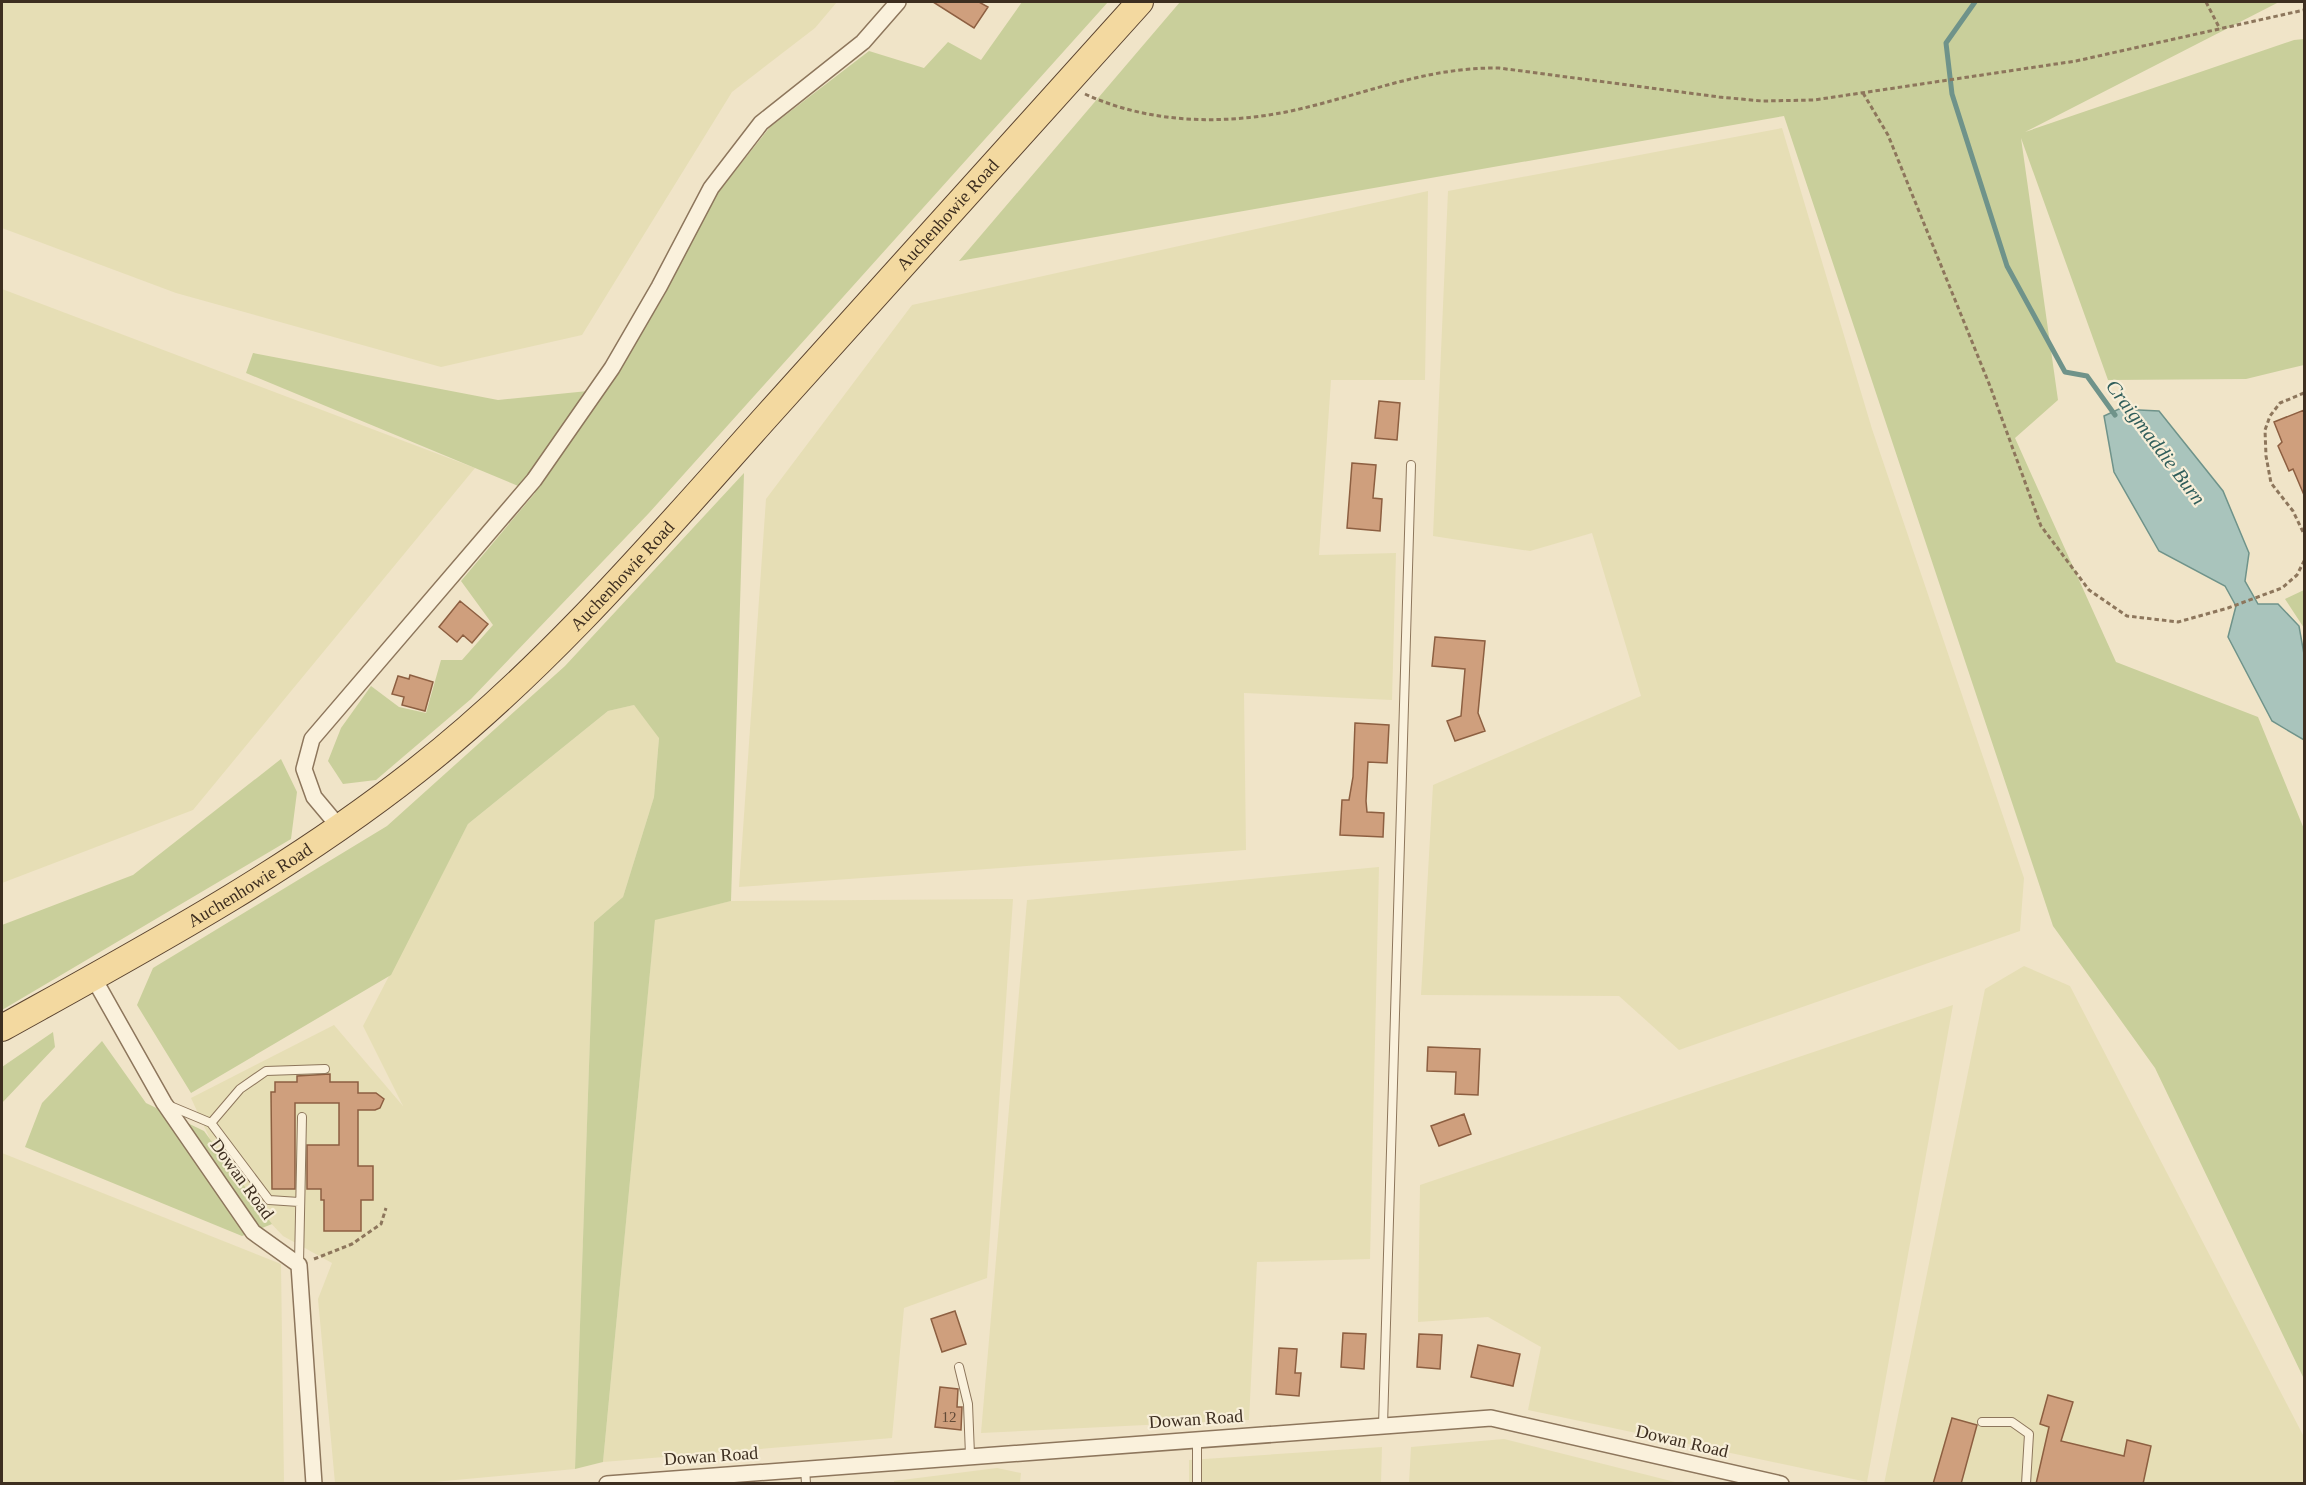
<svg xmlns="http://www.w3.org/2000/svg" width="2306" height="1485" viewBox="0 0 2306 1485" font-family="'Times New Roman',serif">
  <rect width="100%" height="100%" fill="#f0e4c8"/>
  <!-- farmland -->
  <path fill="#e6deb5" d="M 2,2 L 837,2 L 815,28 L 732,92 L 582,335 L 441,367 L 176,293 L 2,228 Z
    M 1782,128 L 1872,429 L 2024,878 L 2020,931 L 1679,1050 L 1619,996 L 1421,995 L 1433,785 L 1641,696 L 1592,533 L 1530,551 L 1433,536 L 1448,191 Z
    M 1428,191 L 1425,380 L 1331,380 L 1319,555 L 1396,553 L 1392,700 L 1244,693 L 1246,850 L 739,887 L 766,499 L 912,305 Z
    M 2,289 L 475,468 L 193,810 L 2,883 Z
    M 634,705 L 659,737 L 654,797 L 623,897 L 594,922 L 575,1469 L 423,1483 L 335,1483 L 318,1299 L 332,1263 L 283,1236 L 228,1178 L 191,1098 L 334,1025 L 403,1106 L 363,1026 L 468,824 L 608,711 Z
    M 1379,867 L 1370,1259 L 1257,1262 L 1249,1420 L 981,1433 L 1027,900 Z
    M 1013,899 L 987,1278 L 904,1308 L 892,1438 L 603,1462 L 655,919 L 731,901 Z
    M 2024,966 L 2070,986 L 2304,1437 L 2304,1483 L 1884,1484 L 1985,989 Z
    M 1953,1005 L 1867,1482 L 1528,1410 L 1541,1347 L 1488,1317 L 1418,1322 L 1420,1185 Z
    M 2,1153 L 281,1264 L 284,1483 L 2,1483 Z
    M 1504,1439 L 1679,1483 L 1409,1483 L 1411,1447 Z
    M 1382,1447 L 1381,1483 L 1189,1484 L 1189,1460 Z
    M 997,1468 L 1021,1473 L 1020,1483 L 894,1483 L 894,1481 Z"/>
  <!-- green -->
  <path fill="#c9cf9b" d="M 1022,2 L 1108,2 L 649,513 L 471,699 L 376,780 L 343,784 L 328,761 L 341,728 L 371,686 L 399,707 L 426,713 L 441,660 L 462,660 L 493,625 L 461,581 L 535,493 L 246,373 L 253,353 L 498,400 L 608,389 L 664,296 L 716,195 L 770,127 L 869,51 L 924,68 L 948,42 L 981,60 Z
    M 1180,2 L 2279,2 L 2025,132 L 2294,40 L 2304,39 L 2304,365 L 2246,379 L 2108,380 L 2021,138 L 2058,400 L 2015,438 L 2116,662 L 2258,717 L 2304,829 L 2304,1379 L 2155,1068 L 2053,926 L 1784,116 L 959,261 Z
    M 744,473 L 731,901 L 655,920 L 603,1462 L 575,1469 L 594,922 L 623,897 L 654,797 L 659,738 L 634,705 L 608,711 L 468,824 L 391,975 L 191,1093 L 137,1005 L 153,968 L 387,826 L 565,666 Z
    M 2304,590 L 2304,628 L 2285,599 Z
    M 281,759 L 297,792 L 291,839 L 2,1010 L 2,925 L 133,875 Z
    M 53,1032 L 55,1047 L 2,1103 L 2,1067 Z
    M 102,1041 L 146,1103 L 204,1131 L 272,1224 L 242,1236 L 25,1147 L 42,1103 Z"/>
  <!-- water -->
  <path fill="#a9c4bc" stroke="#6f938a" stroke-width="1.5" d="M 2119,409 L 2159,411 L 2223,491 L 2249,553 L 2245,581 L 2258,604 L 2278,604 L 2299,626 L 2304,654 L 2304,740 L 2272,721 L 2228,637 L 2236,606 L 2225,586 L 2159,551 L 2114,472 L 2104,416 Z"/>
  <g fill="none" stroke-linecap="round" stroke-linejoin="round">
    <!-- stream -->
    <path stroke="#6f938a" stroke-width="5" d="M 1975,2 L 1946,43 L 1952,94 L 2007,266 L 2065,372 L 2087,376 L 2115,415"/>
  </g>
  <!-- building -->
  <path fill="#cf9f7d" stroke="#8d5f41" stroke-width="1.5" d="M 933,2 L 979,2 L 988,7 L 974,28 Z
    M 1379,401 L 1400,403 L 1397,440 L 1375,438 Z
    M 2304,410 L 2304,495 L 2293,469 L 2289,471 L 2278,446 L 2282,442 L 2274,422 Z
    M 1352,463 L 1376,465 L 1373,498 L 1382,499 L 1380,531 L 1347,528 Z
    M 460,601 L 488,624 L 472,643 L 463,635 L 457,642 L 439,627 Z
    M 1435,637 L 1485,641 L 1478,713 L 1485,731 L 1455,741 L 1447,721 L 1461,716 L 1465,669 L 1432,666 Z
    M 410,675 L 433,682 L 425,711 L 402,705 L 404,697 L 392,694 L 398,676 L 409,679 Z
    M 1355,723 L 1389,725 L 1387,763 L 1368,762 L 1366,801 L 1367,812 L 1384,813 L 1383,837 L 1340,835 L 1342,800 L 1349,800 L 1353,777 Z
    M 1428,1047 L 1480,1049 L 1478,1095 L 1455,1094 L 1456,1072 L 1427,1071 Z
    M 330,1074 L 330,1082 L 358,1082 L 358,1093 L 376,1093 L 384,1099 L 380,1108 L 375,1110 L 358,1110 L 358,1166 L 373,1166 L 373,1200 L 361,1200 L 361,1231 L 324,1231 L 324,1200 L 321,1200 L 321,1189 L 307,1189 L 307,1145 L 339,1145 L 339,1103 L 295,1103 L 295,1189 L 272,1189 L 271,1092 L 275,1092 L 275,1082 L 297,1082 L 297,1076 Z
    M 1464,1114 L 1471,1134 L 1439,1146 L 1431,1126 Z
    M 955,1311 L 966,1344 L 942,1352 L 931,1319 Z
    M 1343,1333 L 1366,1334 L 1364,1369 L 1341,1367 Z
    M 1419,1334 L 1442,1335 L 1440,1369 L 1417,1367 Z
    M 1478,1345 L 1520,1354 L 1513,1386 L 1471,1377 Z
    M 1279,1348 L 1297,1349 L 1295,1373 L 1301,1373 L 1299,1396 L 1276,1394 Z
    M 940,1387 L 958,1389 L 957,1407 L 962,1407 L 961,1430 L 935,1427 Z
    M 2048,1395 L 2073,1402 L 2061,1441 L 2124,1456 L 2127,1440 L 2151,1446 L 2143,1484 L 2036,1484 L 2049,1427 L 2040,1424 Z
    M 1952,1418 L 1977,1425 L 1961,1484 L 1933,1484 Z"/>
  <g fill="none" stroke-linecap="round" stroke-linejoin="round">
    <defs>
      <path id="service" d="M 168,1105 L 211,1123 L 269,1200 L 299,1202
        M 211,1123 L 240,1089 L 266,1071 L 325,1069
        M 299,1263 L 302,1117
        M 959,1367 L 968,1404 L 970,1455
        M 1982,1422 L 2012,1422 L 2029,1434 L 2026,1484
        M 1383,1426 L 1411,465
        M 805,1468 L 806,1484
        M 1197,1484 L 1197,1439"/>
      <path id="minor" d="M 340,828 L 314,797 L 304,769 L 312,739 L 534,480 L 612,368 L 659,287 L 711,188 L 761,123 L 863,42 L 898,2
        M 93,977 L 164,1103 L 253,1232 L 299,1265 L 314,1484
        M 607,1484 L 1491,1418 L 1781,1484"/>
      <g id="primary">
        <path id="s1" d="M 2,1028 C 144,949 288,872 417,770 C 547,668 656,540 766,417 C 890,278 1015,140 1140,2"/>
      </g>
    </defs>
    <!-- service casing -->
    <use href="#service" stroke="#8d765c" stroke-width="10"/>
    <!-- minor casing -->
    <use href="#minor" stroke="#8d765c" stroke-width="18"/>
    <!-- primary casing -->
    <use href="#primary" stroke="#5b4430" stroke-width="28"/>
    <!-- path -->
    <path stroke="#8d765c" stroke-width="3" stroke-dasharray="4.5 3" stroke-linecap="butt" d="M 2206,2 L 2220,29
      M 1863,93 L 1888,135 L 1990,386 L 2041,526 L 2089,590 L 2127,616 L 2178,622 L 2228,608 L 2282,588 L 2297,575 L 2304,561
      M 1085,94 C 1148,123 1219,125 1286,112 C 1359,97 1422,67 1499,68 L 1719,97 L 1762,101 L 1814,100 L 2076,61 L 2304,10
      M 2304,393 L 2280,403 L 2270,416 L 2265,430 L 2266,456 L 2271,483 L 2293,511 L 2304,534
      M 314,1259 L 352,1244 L 381,1224 L 386,1208"/>
    <!-- service -->
    <use href="#service" stroke="#faf1dc" stroke-width="8"/>
    <!-- minor -->
    <use href="#minor" stroke="#faf1dc" stroke-width="15"/>
    <!-- primary -->
    <use href="#primary" stroke="#f3d9a0" stroke-width="26"/>
  </g>
  <g text-anchor="middle" stroke-width="4.5" stroke-linejoin="round" paint-order="stroke">
    <!-- number labels -->
    <g font-size="15" fill="#624a37">
      <text x="949" y="1422">12</text>
    </g>
    <!-- street labels -->
    <g font-size="18" fill="#3d2e20" stroke="#f7eed8">
      <text dy="6" stroke="none"><textPath href="#s1" startOffset="1258">Auchenhowie Road</textPath></text>
      <text dy="6" stroke="none"><textPath href="#s1" startOffset="772">Auchenhowie Road</textPath></text>
      <text dy="6" stroke="none"><textPath href="#s1" startOffset="286">Auchenhowie Road</textPath></text>
      <text transform="translate(242 1179) rotate(54)" y="6">Dowan Road</text>
      <text transform="translate(1196 1419) rotate(-4)" y="6">Dowan Road</text>
      <text transform="translate(1682 1441) rotate(13)" y="6">Dowan Road</text>
      <text transform="translate(711 1456) rotate(-4)" y="6">Dowan Road</text>
    </g>
    <!-- water labels -->
    <g font-size="20" font-style="italic" fill="#2f5d5a" stroke="#f7eed8">
      <text transform="translate(2156 442) rotate(53)" y="7">Craigmaddie Burn</text>
    </g>
  </g>
  <!-- border -->
  <rect width="2306" height="1485" fill="none" stroke="#3d2e20" stroke-width="6"/>
</svg>
